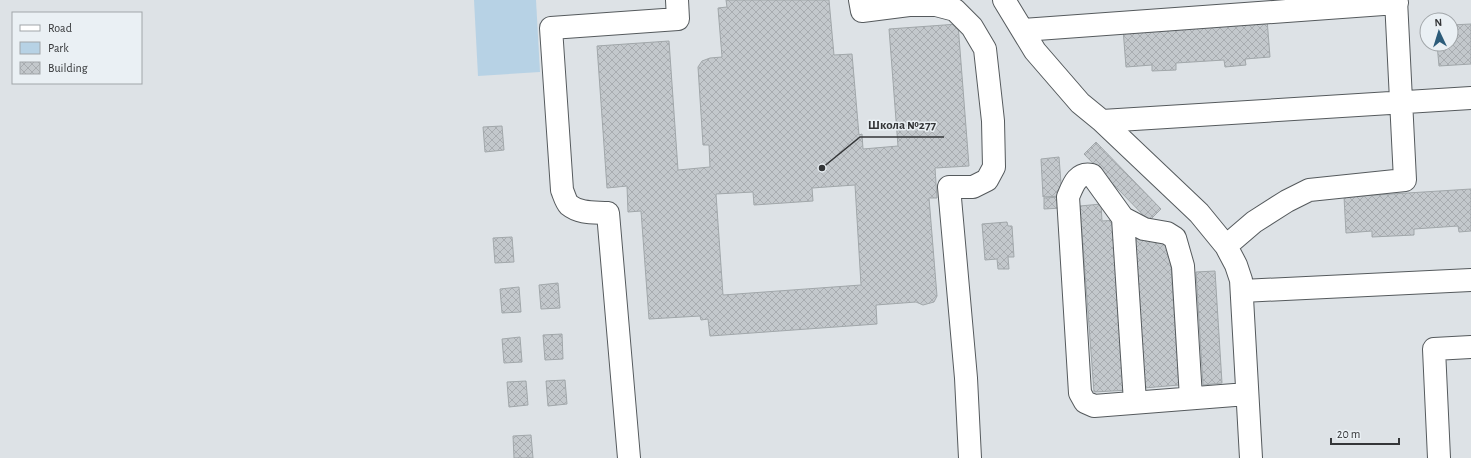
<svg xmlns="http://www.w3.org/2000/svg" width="1471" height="458" viewBox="0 0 1471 458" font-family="'Alegreya Sans',sans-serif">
  <defs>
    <pattern id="building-cross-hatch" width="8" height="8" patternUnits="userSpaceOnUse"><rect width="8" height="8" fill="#c3c8cc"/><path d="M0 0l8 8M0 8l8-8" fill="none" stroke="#a8acb0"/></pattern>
  </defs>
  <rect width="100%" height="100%" fill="#dde2e6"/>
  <!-- park -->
  <path fill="#b7d2e5" d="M 474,0 L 536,0 L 540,72 L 478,76 Z"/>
  <!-- building -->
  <path fill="url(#building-cross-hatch)" stroke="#a1a7aa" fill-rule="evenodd" d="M 726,0 L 829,0 L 834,55 L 852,54 L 859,135 L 862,134 L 863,149 L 898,146 L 889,29 L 958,24 L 969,166 L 935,168 L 937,198 L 929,198 L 937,296 L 934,302 L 923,305 L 916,302 L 876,305 L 877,324 L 710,336 L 708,319 L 701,320 L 700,316 L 649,319 L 641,211 L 628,212 L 627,186 L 607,188 L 597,46 L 669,41 L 678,170 L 710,167 L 709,145 L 703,145 L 698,67 L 702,61 L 710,58 L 722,57 L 718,8 L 727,7 ZM 855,185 L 861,285 L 723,295 L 716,194 L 753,192 L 754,205 L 813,201 L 812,188 Z
    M 1267,19 L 1270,57 L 1245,59 L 1246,65 L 1225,67 L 1224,60 L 1176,63 L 1176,70 L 1152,71 L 1152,65 L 1126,67 L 1123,29 Z
    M 1471,24 L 1471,64 L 1439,66 L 1437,44 L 1451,44 L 1451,25 Z
    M 502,126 L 504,150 L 485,152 L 483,127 Z
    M 1096,142 L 1161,209 L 1149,221 L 1084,154 Z
    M 1059,157 L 1062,196 L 1043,197 L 1041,159 Z
    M 1471,189 L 1471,231 L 1459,232 L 1458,226 L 1414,229 L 1414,235 L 1372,237 L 1372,231 L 1346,233 L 1344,197 Z
    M 1061,197 L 1062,208 L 1044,209 L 1044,198 Z
    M 1101,204 L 1102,221 L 1117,220 L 1129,390 L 1094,392 L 1080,206 Z
    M 1007,222 L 1008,226 L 1012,226 L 1014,257 L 1008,257 L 1009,269 L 998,269 L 997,259 L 985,260 L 982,224 Z
    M 1169,236 L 1179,385 L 1144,388 L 1134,239 Z
    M 512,237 L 514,262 L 495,263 L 493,238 Z
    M 1215,271 L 1222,383 L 1203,385 L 1196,272 Z
    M 558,283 L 560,308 L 541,309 L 539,285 Z
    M 519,287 L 521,312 L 502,313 L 500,289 Z
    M 562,334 L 563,359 L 545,360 L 543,335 Z
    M 520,337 L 522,362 L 504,363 L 502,339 Z
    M 565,380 L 567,404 L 548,406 L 546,381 Z
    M 526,381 L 528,405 L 509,407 L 507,382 Z
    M 531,435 L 533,458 L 514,458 L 513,436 Z"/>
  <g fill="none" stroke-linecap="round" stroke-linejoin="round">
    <defs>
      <path id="minor" d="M 860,0 L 862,11 L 909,5 L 936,5 L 955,10 L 972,27 L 985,49 L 993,121 L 994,167 L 987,180 L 973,187 L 949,187 L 966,378 L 970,458
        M 1004,0 L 1035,51 L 1080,103 L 1102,121 L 1199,213 L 1226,246 L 1236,265 L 1241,280 L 1251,458
        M 1023,30 L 1397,3
        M 1102,121 L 1471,98
        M 1123,218 L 1135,402
        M 1226,246 L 1254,222 L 1287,201 L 1309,190 L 1405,180 L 1396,0
        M 1242,291 L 1471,280
        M 1191,398 L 1183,266 L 1175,238 L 1167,233 L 1144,229 L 1123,218 L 1092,175 C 1077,172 1073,185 1068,197 L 1080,393 L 1085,402 L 1094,406 L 1247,394
        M 629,458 L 608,213 C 595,212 580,214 569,205 C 566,202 564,195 562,190 L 551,28 L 678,19 L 677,0
        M 1439,458 L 1434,349 L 1471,347"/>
    </defs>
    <!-- minor casing -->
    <use href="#minor" stroke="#555a5d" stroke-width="24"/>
    <!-- minor -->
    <use href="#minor" stroke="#fff" stroke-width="22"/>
  </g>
  <!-- callouts -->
  <path fill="none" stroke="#343638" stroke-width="1.5" d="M822 168L860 137H944"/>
  <circle fill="#343638" stroke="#eaf0f4" stroke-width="1.5" cx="822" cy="168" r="4"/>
  <g font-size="13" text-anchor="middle" font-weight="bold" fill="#343638" stroke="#eaf0f4" stroke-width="3" stroke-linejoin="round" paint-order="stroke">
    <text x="902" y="129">Школа №277</text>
  </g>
  <!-- legend -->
  <rect x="12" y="12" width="130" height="72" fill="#eaf0f4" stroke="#a1a6a9"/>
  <rect x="20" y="25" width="20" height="6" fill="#ffffff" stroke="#a1a6a9"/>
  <text x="48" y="32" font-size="12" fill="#343638">Road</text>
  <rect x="20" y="42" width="20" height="12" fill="#b7d2e5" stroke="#a1a6a9"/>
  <text x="48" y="52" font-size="12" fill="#343638">Park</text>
  <rect x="20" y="62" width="20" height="12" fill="url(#building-cross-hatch)" stroke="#a1a6a9"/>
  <text x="48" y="72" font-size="12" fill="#343638">Building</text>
  <!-- north arrow -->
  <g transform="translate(1439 32) rotate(356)"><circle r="19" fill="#eaf0f4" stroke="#a1a6a9"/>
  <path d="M0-3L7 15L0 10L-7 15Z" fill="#2c5c7a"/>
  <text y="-6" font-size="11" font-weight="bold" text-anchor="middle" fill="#343638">N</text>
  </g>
  <!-- scale -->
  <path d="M1331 438v6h68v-6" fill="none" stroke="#343638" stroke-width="2"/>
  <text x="1337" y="438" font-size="12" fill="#343638" stroke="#eaf0f4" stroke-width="3" paint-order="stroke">20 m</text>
</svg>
